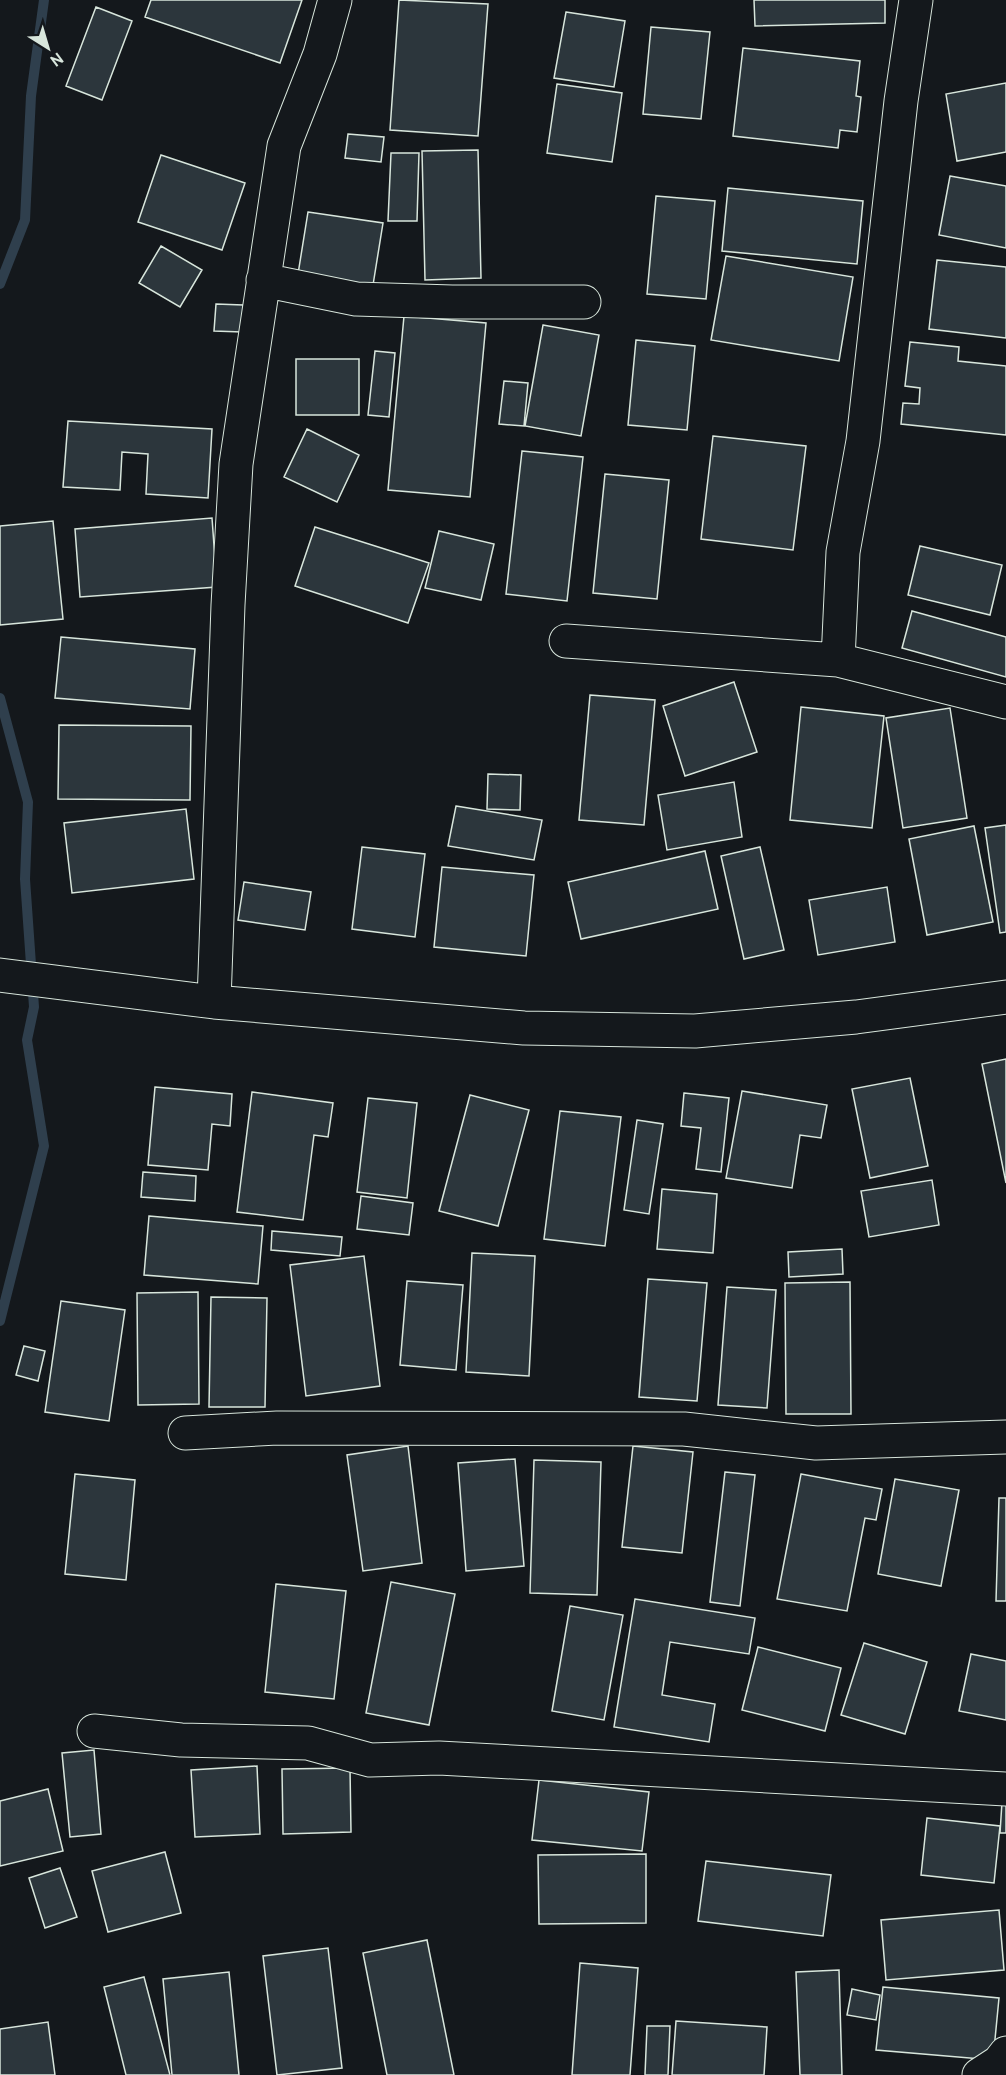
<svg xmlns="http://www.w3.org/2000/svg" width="1006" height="2075" viewBox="0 0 1006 2075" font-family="Cabin,sans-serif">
  <rect width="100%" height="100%" fill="#14181c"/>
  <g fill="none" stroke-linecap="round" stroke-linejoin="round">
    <!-- stream -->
    <path stroke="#2f3f4d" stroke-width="10" d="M 0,284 L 25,220 L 31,96 L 44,0
      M 0,698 L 28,802 L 25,879 L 34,1007 L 27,1040 L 44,1146 L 0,1321"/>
  </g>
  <!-- building -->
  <path fill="#2c363c" stroke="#d8e6dc" stroke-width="1.5" d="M 151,0 L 302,0 L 280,63 L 145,17 Z
    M 399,0 L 488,4 L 478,136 L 390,130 Z
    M 754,0 L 885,0 L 885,23 L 755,26 Z
    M 96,7 L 132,21 L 102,100 L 66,86 Z
    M 566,12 L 625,21 L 614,87 L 554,78 Z
    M 651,27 L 710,32 L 701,119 L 643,114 Z
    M 743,48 L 860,61 L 856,96 L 861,97 L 857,132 L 840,130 L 838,148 L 733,136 Z
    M 1006,83 L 1006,152 L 957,161 L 946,94 Z
    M 557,84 L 622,93 L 612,162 L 547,153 Z
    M 348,134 L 384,137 L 381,162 L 345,158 Z
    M 478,150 L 481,278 L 425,280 L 422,151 Z
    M 391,153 L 419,153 L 417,221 L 388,221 Z
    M 161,155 L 245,183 L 222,250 L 138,222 Z
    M 950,176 L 1006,186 L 1006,248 L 939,235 Z
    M 728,188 L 863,201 L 857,264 L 722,251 Z
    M 656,196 L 715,201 L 706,299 L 647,294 Z
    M 308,212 L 383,223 L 373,285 L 298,274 Z
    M 161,246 L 202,270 L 180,307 L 139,283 Z
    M 726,256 L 853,277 L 839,361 L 711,340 Z
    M 937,260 L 1006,267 L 1006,338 L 929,329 Z
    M 216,304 L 243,305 L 242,332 L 214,331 Z
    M 404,316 L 486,323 L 470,497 L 388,490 Z
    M 543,325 L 599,335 L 581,436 L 525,426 Z
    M 636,340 L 695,346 L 687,430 L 628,425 Z
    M 910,342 L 959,347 L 958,361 L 1006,366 L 1006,435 L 901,424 L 903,403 L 919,404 L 920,388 L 905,386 Z
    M 375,351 L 395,353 L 389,417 L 368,415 Z
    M 296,359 L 359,359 L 359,415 L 296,415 Z
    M 504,381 L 528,383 L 524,426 L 499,424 Z
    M 68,421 L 212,429 L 208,498 L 146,494 L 148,454 L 122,452 L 120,490 L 63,487 Z
    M 307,429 L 359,455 L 337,502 L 284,477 Z
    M 713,436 L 806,446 L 793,550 L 701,539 Z
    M 522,451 L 583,457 L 567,601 L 506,594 Z
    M 605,474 L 669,480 L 657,599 L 593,593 Z
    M 212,518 L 217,587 L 80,597 L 75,529 Z
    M 53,521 L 63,619 L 0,625 L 0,526 Z
    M 315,527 L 429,563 L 408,623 L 295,586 Z
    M 439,531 L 494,544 L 481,600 L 425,588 Z
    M 920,546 L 1002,565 L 990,615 L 908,595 Z
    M 912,611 L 1006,637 L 1006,677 L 902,648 Z
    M 61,637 L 195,649 L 190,709 L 55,698 Z
    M 734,682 L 757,752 L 685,776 L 663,706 Z
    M 590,695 L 655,700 L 644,825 L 579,820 Z
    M 801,707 L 884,716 L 872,828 L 790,820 Z
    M 950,708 L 967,818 L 903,828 L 886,718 Z
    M 59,725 L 191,726 L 190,800 L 58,799 Z
    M 488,774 L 521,775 L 520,810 L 487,809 Z
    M 734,782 L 742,837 L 667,850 L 658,795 Z
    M 456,806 L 542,820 L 534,860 L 448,846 Z
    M 186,809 L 194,879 L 72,893 L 64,823 Z
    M 1006,825 L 1006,932 L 1000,933 L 985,828 Z
    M 974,826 L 993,922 L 927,935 L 909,839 Z
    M 362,847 L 425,854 L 415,937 L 352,929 Z
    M 760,847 L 784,950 L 744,959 L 721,856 Z
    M 705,851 L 718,909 L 581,939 L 568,882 Z
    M 442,867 L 534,875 L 526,956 L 434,947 Z
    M 244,882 L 311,892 L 305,930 L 238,920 Z
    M 887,887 L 895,942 L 818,955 L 809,900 Z
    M 1006,1059 L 1006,1183 L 982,1064 Z
    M 910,1078 L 928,1166 L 870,1178 L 852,1089 Z
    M 155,1087 L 232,1094 L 230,1126 L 212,1124 L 208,1170 L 148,1165 Z
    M 742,1091 L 827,1105 L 821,1138 L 800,1135 L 792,1188 L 726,1178 Z
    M 252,1092 L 333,1103 L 328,1137 L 314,1135 L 303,1220 L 237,1212 Z
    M 684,1093 L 729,1098 L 721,1172 L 696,1169 L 701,1128 L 681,1126 Z
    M 470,1095 L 529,1110 L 498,1226 L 439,1211 Z
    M 368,1098 L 417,1103 L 407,1198 L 357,1192 Z
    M 560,1111 L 621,1117 L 605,1246 L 544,1239 Z
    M 637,1120 L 663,1124 L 649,1214 L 624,1210 Z
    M 143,1172 L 196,1176 L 195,1201 L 141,1197 Z
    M 932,1180 L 939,1225 L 869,1237 L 861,1191 Z
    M 662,1189 L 717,1194 L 713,1253 L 657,1249 Z
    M 361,1196 L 413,1203 L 409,1235 L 357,1229 Z
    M 149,1216 L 263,1226 L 258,1284 L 144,1275 Z
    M 272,1231 L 342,1237 L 340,1256 L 271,1250 Z
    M 842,1249 L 843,1274 L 789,1277 L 788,1252 Z
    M 472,1253 L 535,1256 L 529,1376 L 466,1372 Z
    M 364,1256 L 380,1386 L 306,1396 L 290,1265 Z
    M 648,1279 L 707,1283 L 697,1401 L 639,1397 Z
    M 407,1281 L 463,1285 L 456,1370 L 400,1365 Z
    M 850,1282 L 851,1414 L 786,1414 L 785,1283 Z
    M 727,1287 L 776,1290 L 767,1408 L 718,1405 Z
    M 198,1292 L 199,1404 L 138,1405 L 137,1293 Z
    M 211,1297 L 267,1298 L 265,1407 L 209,1407 Z
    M 61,1301 L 125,1310 L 109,1421 L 45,1412 Z
    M 24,1346 L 45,1351 L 38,1381 L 16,1375 Z
    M 408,1446 L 422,1563 L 363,1571 L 347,1455 Z
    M 633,1446 L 693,1452 L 682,1553 L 622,1547 Z
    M 515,1459 L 524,1566 L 466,1571 L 458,1463 Z
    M 534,1460 L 601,1462 L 597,1595 L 530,1593 Z
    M 725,1472 L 755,1475 L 740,1606 L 710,1602 Z
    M 75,1474 L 135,1480 L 126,1580 L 65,1574 Z
    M 801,1474 L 882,1489 L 876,1520 L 865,1518 L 847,1611 L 777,1599 Z
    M 895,1479 L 959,1490 L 941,1586 L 878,1574 Z
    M 999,1498 L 1006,1498 L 1006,1601 L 996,1601 Z
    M 391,1582 L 455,1594 L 429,1725 L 366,1713 Z
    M 276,1584 L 346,1591 L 334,1699 L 265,1692 Z
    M 635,1599 L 755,1618 L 749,1654 L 670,1642 L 662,1695 L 715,1704 L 709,1742 L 614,1727 Z
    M 570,1606 L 623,1615 L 604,1720 L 552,1711 Z
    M 864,1643 L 927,1662 L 905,1734 L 841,1715 Z
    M 758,1647 L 841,1668 L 825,1731 L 742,1710 Z
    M 971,1654 L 1006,1661 L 1006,1720 L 959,1711 Z
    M 94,1750 L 101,1834 L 70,1837 L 62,1753 Z
    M 257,1766 L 260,1834 L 195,1837 L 191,1770 Z
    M 350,1768 L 351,1832 L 283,1834 L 282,1769 Z
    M 539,1780 L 649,1792 L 642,1851 L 532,1840 Z
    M 48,1789 L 63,1851 L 0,1866 L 0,1801 Z
    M 1002,1802 L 1006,1803 L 1006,1833 L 1000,1833 Z
    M 927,1818 L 1000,1826 L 994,1883 L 921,1875 Z
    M 165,1852 L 181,1913 L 108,1932 L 92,1871 Z
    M 646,1854 L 646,1923 L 539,1924 L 538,1855 Z
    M 706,1861 L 831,1875 L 823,1936 L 698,1921 Z
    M 60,1868 L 77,1917 L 45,1928 L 29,1878 Z
    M 999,1910 L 1004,1970 L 886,1980 L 881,1920 Z
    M 427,1940 L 454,2075 L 387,2075 L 363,1953 Z
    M 328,1948 L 342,2068 L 277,2075 L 263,1956 Z
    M 580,1963 L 638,1968 L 630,2075 L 572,2075 Z
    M 839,1970 L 842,2075 L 800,2075 L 796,1972 Z
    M 229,1972 L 239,2075 L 172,2075 L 163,1979 Z
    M 144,1977 L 170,2075 L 126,2075 L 104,1987 Z
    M 883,1987 L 999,1998 L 993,2060 L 876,2050 Z
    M 852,1989 L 880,1995 L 876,2020 L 847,2015 Z
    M 676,2021 L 767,2027 L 764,2075 L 672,2075 Z
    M 48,2022 L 55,2075 L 0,2075 L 0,2029 Z
    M 647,2026 L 670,2026 L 668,2075 L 645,2075 Z"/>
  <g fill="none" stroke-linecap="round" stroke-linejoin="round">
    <defs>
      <path id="minor" d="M 263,280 L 356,299 L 452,302 L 584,302
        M 566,641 L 838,660 L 1006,702
        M 838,660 L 843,552 L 863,441 L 901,101 L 916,0
        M 0,975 L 214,1002 L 524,1028 L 695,1031 L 856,1017 L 1006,997
        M 214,1002 L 228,605 L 236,464 L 284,146 L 320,54 L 335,0
        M 185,1433 L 277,1428 L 684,1429 L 816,1443 L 1006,1437
        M 94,1731 L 181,1740 L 308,1743 L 370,1760 L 439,1758 L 1006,1789
        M 979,2075 L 999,2062 L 1006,2053"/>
    </defs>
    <!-- minor casing -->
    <use href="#minor" stroke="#d8e6dc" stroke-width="35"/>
    <!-- minor -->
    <use href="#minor" stroke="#14181c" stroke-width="33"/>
  </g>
  <!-- north arrow -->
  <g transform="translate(48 48) rotate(143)" stroke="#14181c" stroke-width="4.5" paint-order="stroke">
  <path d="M0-4.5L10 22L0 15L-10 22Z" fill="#d8e6dc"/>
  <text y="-9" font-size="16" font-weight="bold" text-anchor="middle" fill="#d8e6dc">N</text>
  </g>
</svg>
